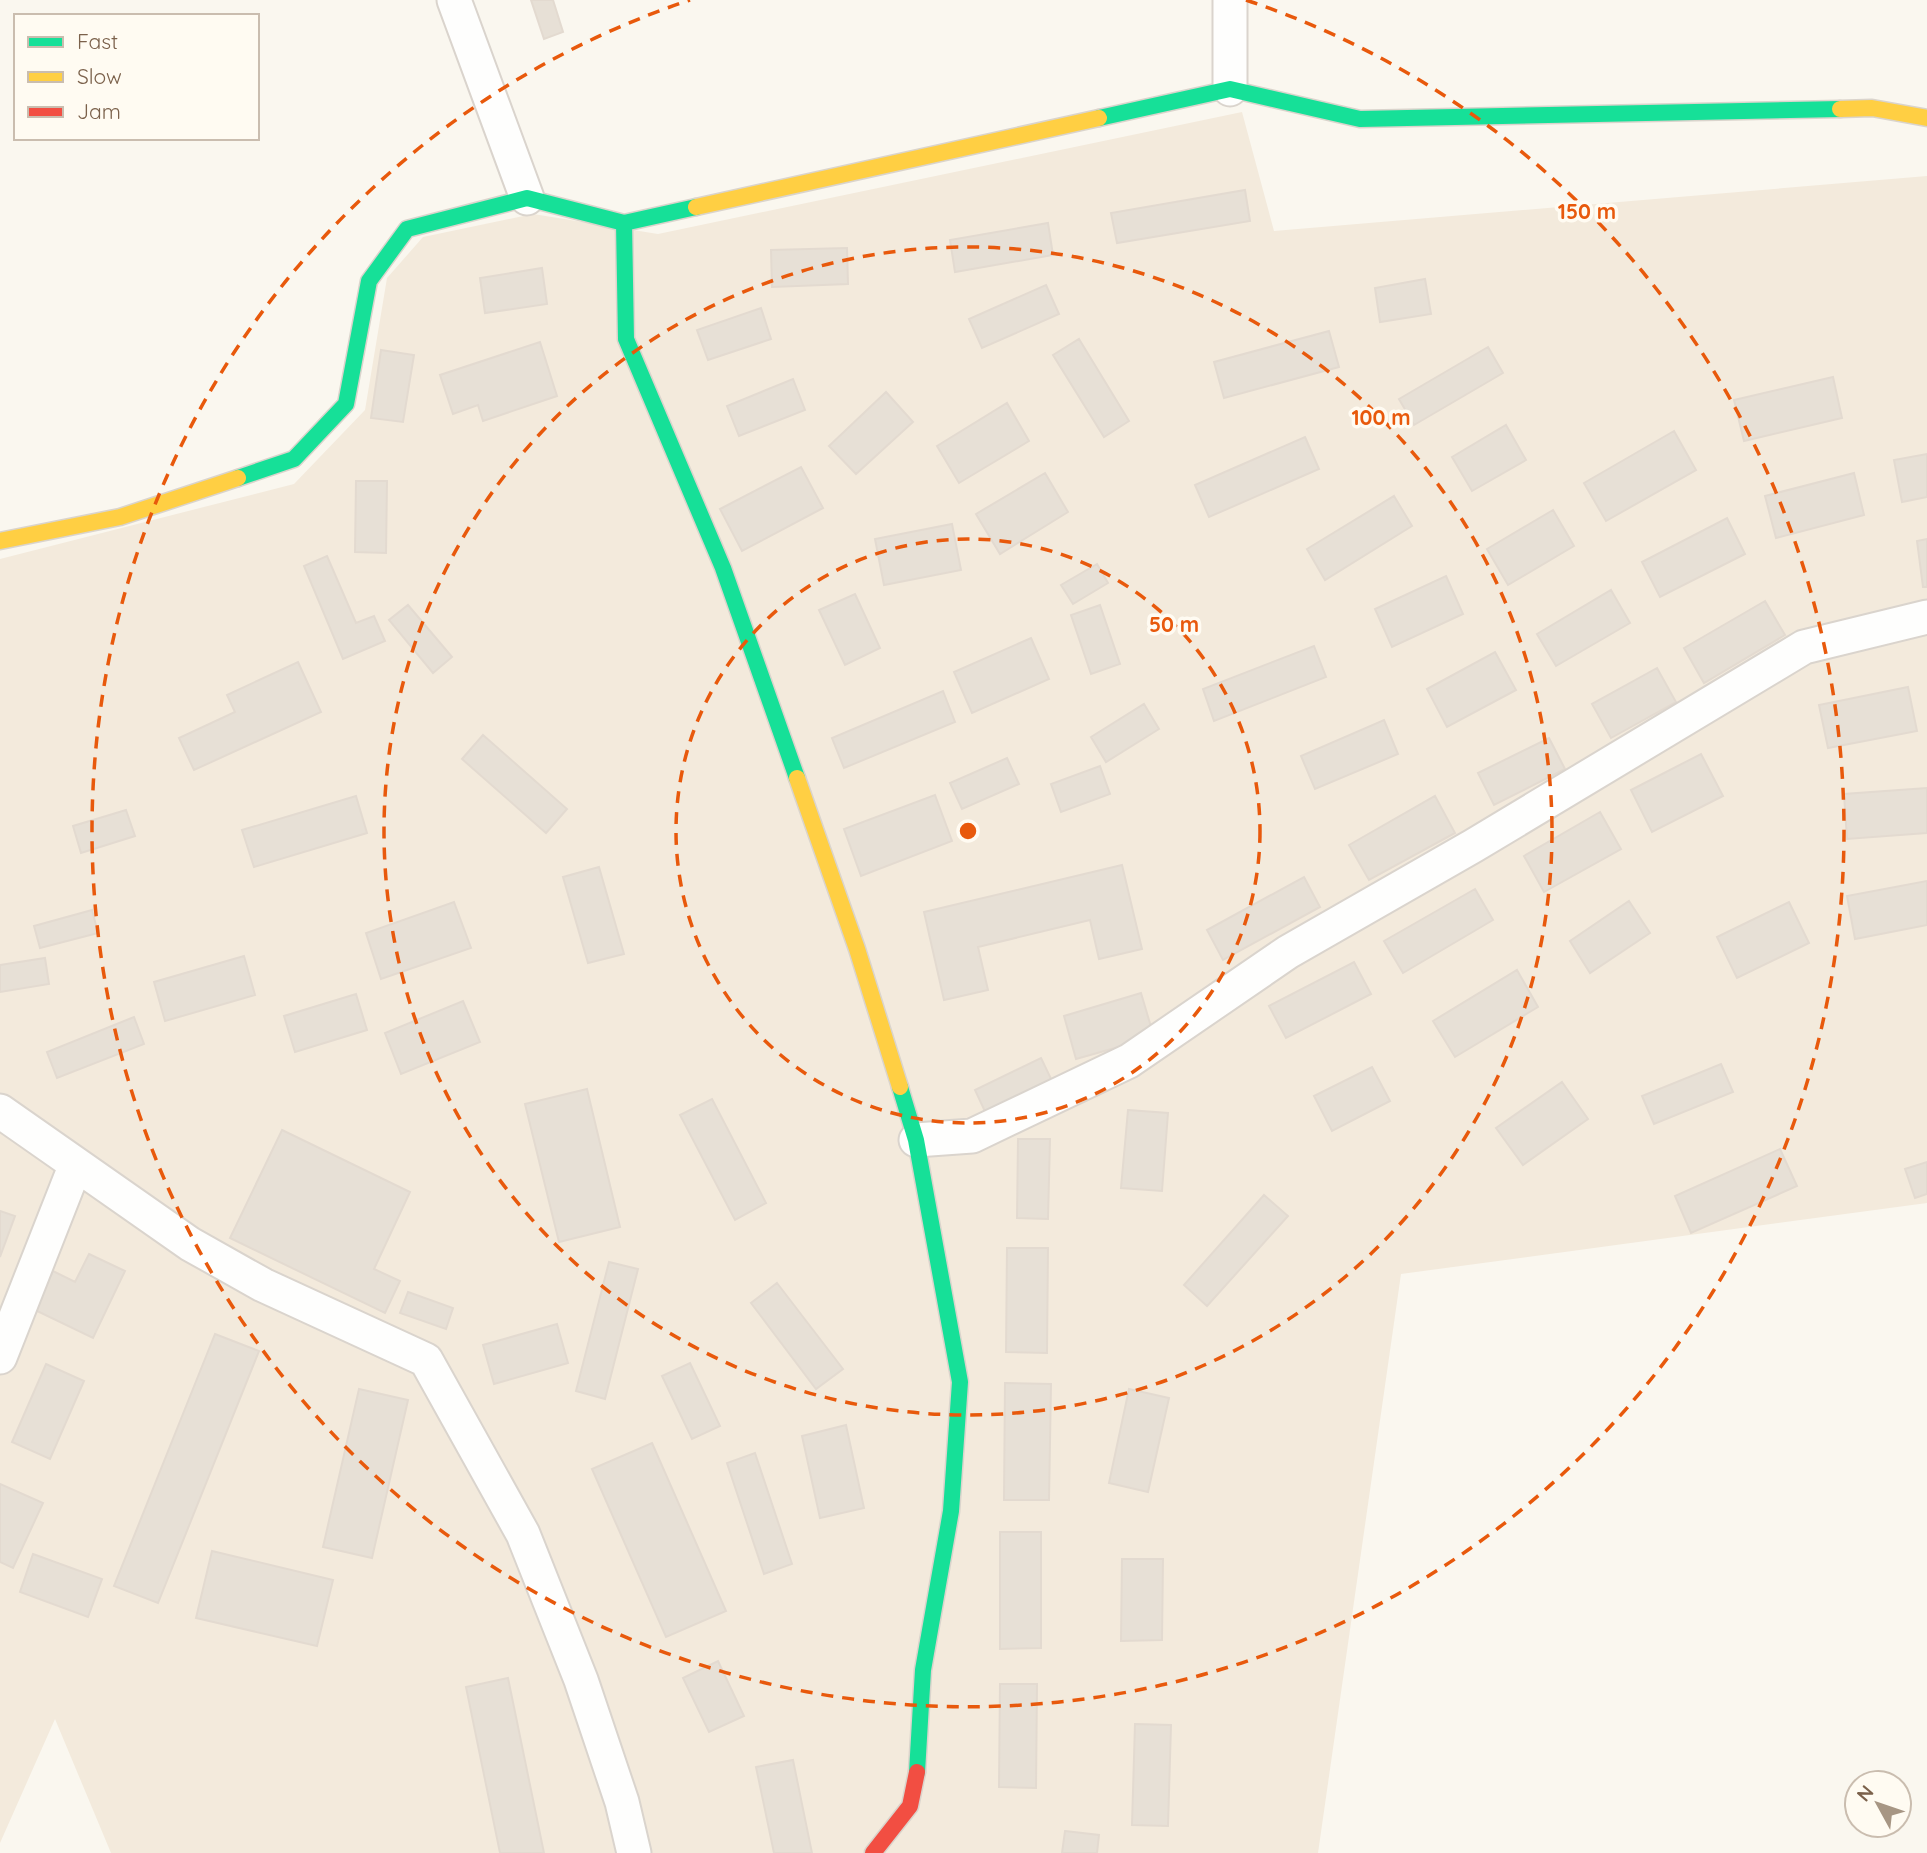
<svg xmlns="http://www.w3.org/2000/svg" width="1927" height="1853" viewBox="0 0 1927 1853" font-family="Quicksand,sans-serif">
  <rect width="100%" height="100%" fill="#faf7ef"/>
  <!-- residential -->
  <path fill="#f3eadc" d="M 1242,112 L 1274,231 L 1927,176 L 1927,1203 L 1401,1274 L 1318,1853 L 111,1853 L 55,1719 L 0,1843 L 0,559 L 294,484 L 365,410 L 387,278 L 423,237 L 533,214 L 658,234 Z"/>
  <!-- building -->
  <path fill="#e7e0d6" stroke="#e3dad0" stroke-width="2" d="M 531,0 L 553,0 L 563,32 L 544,39 Z
    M 1245,190 L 1250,221 L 1117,243 L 1111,213 Z
    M 1048,223 L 1053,255 L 955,272 L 950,240 Z
    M 847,248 L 848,284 L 772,287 L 771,250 Z
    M 542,268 L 547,304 L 485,313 L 480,278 Z
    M 1425,279 L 1431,314 L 1380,322 L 1375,288 Z
    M 1046,285 L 1059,314 L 982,348 L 969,319 Z
    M 761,308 L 771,339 L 708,360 L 697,330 Z
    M 1329,331 L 1339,367 L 1224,398 L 1214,362 Z
    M 1079,339 L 1129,421 L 1104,437 L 1053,355 Z
    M 540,342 L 557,396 L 483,421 L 478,405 L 453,414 L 440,375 Z
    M 1488,347 L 1503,373 L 1414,425 L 1399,399 Z
    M 381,350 L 414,355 L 403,422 L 371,418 Z
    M 1833,377 L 1842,418 L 1744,441 L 1734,400 Z
    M 793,379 L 805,410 L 739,436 L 727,406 Z
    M 886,392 L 913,422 L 856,474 L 829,446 Z
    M 1007,403 L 1029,441 L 959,483 L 937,446 Z
    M 1506,425 L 1526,460 L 1472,491 L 1452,457 Z
    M 1674,431 L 1696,470 L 1606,521 L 1584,483 Z
    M 1305,437 L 1319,469 L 1209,517 L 1195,485 Z
    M 1927,454 L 1927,497 L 1902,502 L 1894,460 Z
    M 801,467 L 823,508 L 742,551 L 720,509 Z
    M 1045,473 L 1068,512 L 1000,554 L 976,514 Z
    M 1854,473 L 1864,515 L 1776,538 L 1765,496 Z
    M 356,481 L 387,481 L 386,553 L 355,552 Z
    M 1394,496 L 1412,526 L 1325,580 L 1307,549 Z
    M 1553,510 L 1574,546 L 1508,585 L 1487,549 Z
    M 1727,518 L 1745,554 L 1660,597 L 1642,562 Z
    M 952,524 L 961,570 L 884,585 L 875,539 Z
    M 1927,539 L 1927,587 L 1923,587 L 1917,541 Z
    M 327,556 L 356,623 L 374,616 L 385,641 L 343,659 L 304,566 Z
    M 1097,564 L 1108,583 L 1073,604 L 1061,585 Z
    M 1446,576 L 1463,614 L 1392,647 L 1375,609 Z
    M 1611,590 L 1630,623 L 1556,666 L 1537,634 Z
    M 855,594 L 880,648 L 845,665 L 819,610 Z
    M 1765,601 L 1785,635 L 1704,683 L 1684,648 Z
    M 408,605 L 452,657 L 433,673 L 389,620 Z
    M 1100,605 L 1120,664 L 1091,674 L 1071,615 Z
    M 1031,638 L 1049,679 L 972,713 L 954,672 Z
    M 1314,646 L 1326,677 L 1214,721 L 1203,689 Z
    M 1495,652 L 1516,690 L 1447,727 L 1427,689 Z
    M 298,662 L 321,712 L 194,770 L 179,738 L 235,712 L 227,695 Z
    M 1657,668 L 1676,702 L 1611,738 L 1592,704 Z
    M 1908,687 L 1917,731 L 1828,748 L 1819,705 Z
    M 943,691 L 955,722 L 844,768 L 832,738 Z
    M 1144,704 L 1159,729 L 1106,762 L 1091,737 Z
    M 1384,720 L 1398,754 L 1315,789 L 1301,756 Z
    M 483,735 L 567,809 L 546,833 L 462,759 Z
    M 1549,738 L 1565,769 L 1494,805 L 1478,773 Z
    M 1701,754 L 1723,796 L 1652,832 L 1631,790 Z
    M 1007,758 L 1019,784 L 962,809 L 950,783 Z
    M 1100,766 L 1110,794 L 1061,812 L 1051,784 Z
    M 1927,788 L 1927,833 L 1847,839 L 1844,794 Z
    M 935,795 L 952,841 L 861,876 L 844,829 Z
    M 356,796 L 367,833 L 254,867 L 242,830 Z
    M 1435,796 L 1455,833 L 1369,880 L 1349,845 Z
    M 126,810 L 135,836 L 81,853 L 73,826 Z
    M 1600,812 L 1621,849 L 1544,892 L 1524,856 Z
    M 1122,865 L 1142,949 L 1099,959 L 1090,920 L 978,947 L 988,990 L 944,1000 L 924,912 Z
    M 599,867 L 624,954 L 588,963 L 563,877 Z
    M 1304,877 L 1320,907 L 1223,960 L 1207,930 Z
    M 1927,881 L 1927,925 L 1855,939 L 1847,896 Z
    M 1475,889 L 1493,920 L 1403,973 L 1384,941 Z
    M 1629,901 L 1650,933 L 1590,973 L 1570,941 Z
    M 454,902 L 471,948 L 381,979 L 366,933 Z
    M 1789,902 L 1809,943 L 1737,978 L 1717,937 Z
    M 92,910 L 98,933 L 40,948 L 34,926 Z
    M 244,956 L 255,995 L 165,1021 L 154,982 Z
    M 45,958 L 49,984 L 0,992 L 0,965 Z
    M 1354,962 L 1371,994 L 1286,1038 L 1269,1006 Z
    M 1517,970 L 1538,1007 L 1455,1057 L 1433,1021 Z
    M 1141,993 L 1154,1037 L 1076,1059 L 1064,1016 Z
    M 356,994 L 367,1030 L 295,1052 L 284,1016 Z
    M 463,1001 L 480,1042 L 401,1074 L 385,1033 Z
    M 134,1017 L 144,1044 L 57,1078 L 47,1052 Z
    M 1041,1058 L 1054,1085 L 988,1118 L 975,1090 Z
    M 1721,1064 L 1733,1092 L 1654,1124 L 1642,1096 Z
    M 1372,1067 L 1390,1101 L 1332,1131 L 1314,1096 Z
    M 1562,1082 L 1588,1119 L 1523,1165 L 1496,1128 Z
    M 587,1089 L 620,1227 L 559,1242 L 525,1104 Z
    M 712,1099 L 766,1203 L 735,1220 L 680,1115 Z
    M 1128,1110 L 1168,1113 L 1162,1191 L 1121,1188 Z
    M 282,1130 L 410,1192 L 374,1269 L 400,1281 L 385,1313 L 230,1238 Z
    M 1018,1139 L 1050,1139 L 1048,1219 L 1017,1218 Z
    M 1780,1149 L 1797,1186 L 1691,1233 L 1675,1196 Z
    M 1927,1162 L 1927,1194 L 1915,1198 L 1905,1169 Z
    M 1264,1195 L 1288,1216 L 1207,1306 L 1184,1285 Z
    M 0,1211 L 15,1216 L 0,1257 Z
    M 1007,1248 L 1048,1248 L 1047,1353 L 1006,1352 Z
    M 89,1254 L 125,1271 L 93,1338 L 35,1310 L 53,1271 L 75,1282 Z
    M 609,1262 L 638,1269 L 605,1399 L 576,1391 Z
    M 777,1283 L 843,1369 L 816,1389 L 751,1303 Z
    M 408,1292 L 453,1308 L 446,1329 L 400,1313 Z
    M 557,1324 L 568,1363 L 494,1384 L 483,1345 Z
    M 215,1334 L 259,1351 L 158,1603 L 114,1586 Z
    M 690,1363 L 720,1426 L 692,1439 L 662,1376 Z
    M 46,1364 L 84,1381 L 50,1459 L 12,1442 Z
    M 1005,1383 L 1051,1384 L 1049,1500 L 1004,1500 Z
    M 359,1389 L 408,1400 L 372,1558 L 323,1547 Z
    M 1129,1389 L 1169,1398 L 1148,1492 L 1109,1483 Z
    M 846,1425 L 864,1508 L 820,1518 L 802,1436 Z
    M 652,1443 L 726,1611 L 666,1637 L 592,1469 Z
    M 755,1453 L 792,1564 L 764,1574 L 727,1463 Z
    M 0,1484 L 43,1503 L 13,1568 L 0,1562 Z
    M 1000,1532 L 1041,1532 L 1041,1648 L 1000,1649 Z
    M 212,1551 L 333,1580 L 317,1646 L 196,1618 Z
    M 33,1554 L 102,1579 L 88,1617 L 20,1592 Z
    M 1122,1559 L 1163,1559 L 1162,1640 L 1121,1641 Z
    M 718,1661 L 744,1716 L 709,1732 L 683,1678 Z
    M 508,1678 L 544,1853 L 500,1853 L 466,1687 Z
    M 1000,1684 L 1037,1684 L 1036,1788 L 999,1787 Z
    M 1135,1724 L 1171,1725 L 1168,1826 L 1132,1825 Z
    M 793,1760 L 812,1853 L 774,1853 L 756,1767 Z
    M 1065,1831 L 1099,1835 L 1097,1853 L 1062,1853 Z"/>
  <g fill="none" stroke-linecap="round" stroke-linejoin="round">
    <defs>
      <path id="street" d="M 454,0 L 527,198
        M 1230,0 L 1230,89
        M 0,1111 L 190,1244 L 263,1285 L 426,1360 L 523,1534 L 581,1680 L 622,1802 L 634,1853
        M 916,1140 L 972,1136 L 1129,1061 L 1288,952 L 1473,846 L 1804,647 L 1927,617
        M 0,1357 L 76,1164"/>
      <path id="fast" d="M 1099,118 L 1230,89 L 1360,119 L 1840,109
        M 624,223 L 626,339 L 723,568 L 797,778
        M 238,478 L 294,459 L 346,404 L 369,281 L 407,229 L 527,198 L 624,223 L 696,207
        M 900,1087 L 916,1140 L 960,1382 L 951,1511 L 923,1670 L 917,1772"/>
      <path id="slow" d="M 1840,109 L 1872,108 L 1927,118
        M 696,207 L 1099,118
        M 0,541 L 120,517 L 238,478
        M 797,778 L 857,949 L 900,1087"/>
      <path id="jam" d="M 873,1853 L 910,1806 L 917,1772"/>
    </defs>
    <!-- street casing -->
    <use href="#street" stroke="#dad4cd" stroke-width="37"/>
    <!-- fast casing -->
    <use href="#fast" stroke="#dad4cc" stroke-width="19"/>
    <!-- slow casing -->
    <use href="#slow" stroke="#dad4cc" stroke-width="19"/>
    <!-- jam casing -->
    <use href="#jam" stroke="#dad4cc" stroke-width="19"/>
    <!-- street -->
    <use href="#street" stroke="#fefefd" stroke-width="33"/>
    <!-- fast -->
    <use href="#fast" stroke="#16e098" stroke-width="16"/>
    <!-- slow -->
    <use href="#slow" stroke="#ffcf43" stroke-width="16"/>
    <!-- jam -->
    <use href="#jam" stroke="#f24e42" stroke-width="16"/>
  </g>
  <!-- distance rings -->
  <g fill="none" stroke="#e8590c" stroke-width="3.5" stroke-dasharray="12 9">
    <circle cx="968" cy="831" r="292"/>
    <circle cx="968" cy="831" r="584"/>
    <path d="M1246 0A876 876 0 1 1 690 0"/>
  </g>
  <circle cx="968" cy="831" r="10" fill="#e8590c" stroke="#fffbf2" stroke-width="3.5"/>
  <g font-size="21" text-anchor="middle" font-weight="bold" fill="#e8590c" stroke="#fffbf2" stroke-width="7" stroke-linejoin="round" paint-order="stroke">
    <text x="1587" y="219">150 m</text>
    <text x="1381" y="425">100 m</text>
    <text x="1174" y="632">50 m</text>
  </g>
  <!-- legend -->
  <rect x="14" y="14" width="245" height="126" fill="#fffbf2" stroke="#cabdaf" stroke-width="2"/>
  <rect x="28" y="37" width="35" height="10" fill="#16e098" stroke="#cabdaf" stroke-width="2"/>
  <text x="77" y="49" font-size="21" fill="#7b614b">Fast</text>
  <rect x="28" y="72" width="35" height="10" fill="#ffcf43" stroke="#cabdaf" stroke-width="2"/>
  <text x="77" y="84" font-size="21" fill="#7b614b">Slow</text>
  <rect x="28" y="107" width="35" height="10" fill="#f24e42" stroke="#cabdaf" stroke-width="2"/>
  <text x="77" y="119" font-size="21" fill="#7b614b">Jam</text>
  <!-- north arrow -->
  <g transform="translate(1878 1804) rotate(310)"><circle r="33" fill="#fffbf2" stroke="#cabdaf" stroke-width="2"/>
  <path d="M0-5L12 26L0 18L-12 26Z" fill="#a79684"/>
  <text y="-10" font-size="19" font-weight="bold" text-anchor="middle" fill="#7b614b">N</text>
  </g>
</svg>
